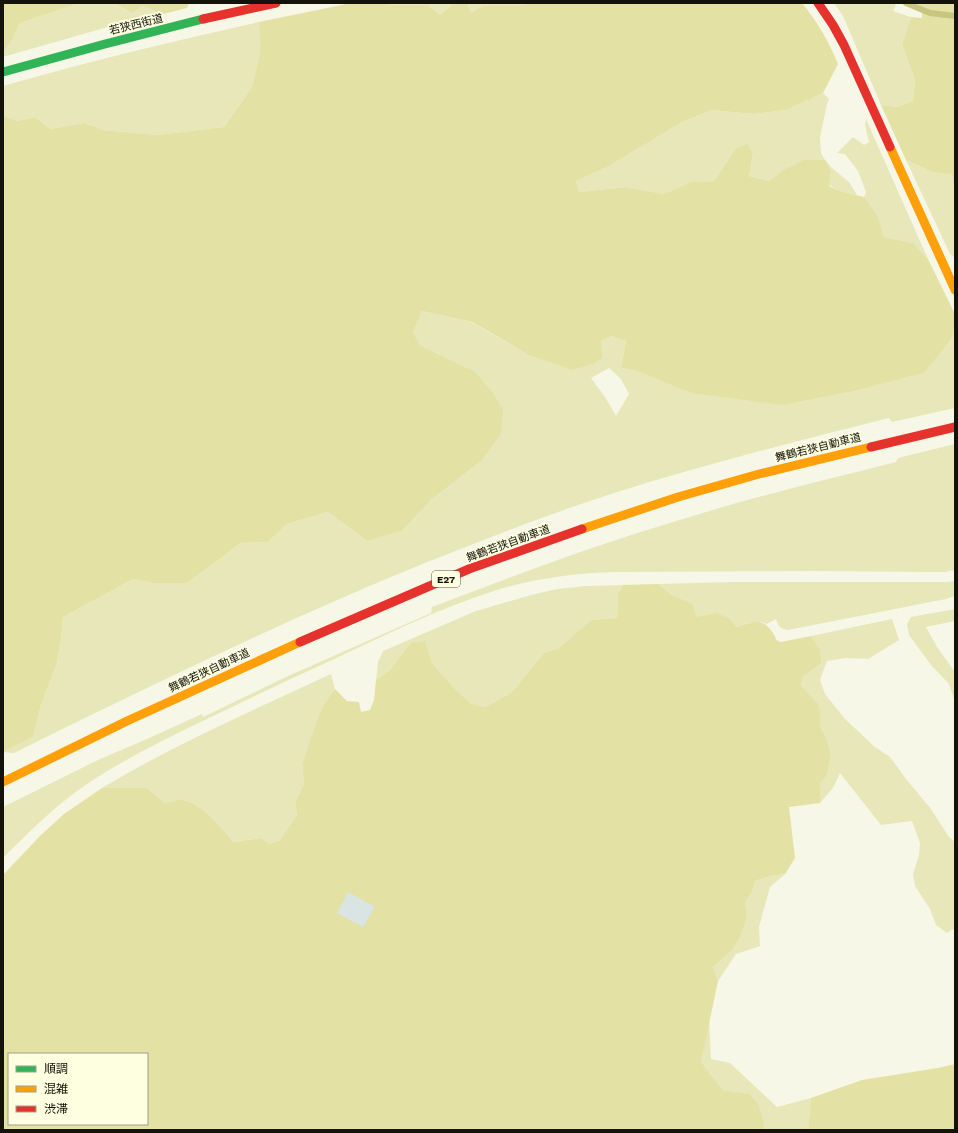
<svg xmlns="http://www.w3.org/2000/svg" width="958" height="1133" viewBox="0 0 958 1133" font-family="'Work Sans','Noto Sans JP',sans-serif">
  <rect width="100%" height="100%" fill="#f7f7e7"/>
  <!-- green -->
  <path fill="#e8e7ba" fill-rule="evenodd" d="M 80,3 L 113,3 L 133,13 L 142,6 L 163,14 L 108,27 L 3,57 L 3,52 L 12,41 L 20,23 Z
    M 387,3 L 454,3 L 440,15 L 391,5 Z
    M 467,3 L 529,3 L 515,6 L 483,6 L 471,12 Z
    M 834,3 L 893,3 L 896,5 L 893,11 L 911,17 L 902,44 L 915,80 L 913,100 L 898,107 L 881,105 L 843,16 Z
    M 259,22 L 260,52 L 252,87 L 224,127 L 157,135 L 103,130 L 84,123 L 50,129 L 35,117 L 17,121 L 3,115 L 3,86 C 87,62 173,41 259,22 Z
    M 823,93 L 829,99 L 827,104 L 820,137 L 821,153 L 825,160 L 832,168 L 849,182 L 857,195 L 840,191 L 829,185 L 831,172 L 782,171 L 769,181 L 749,176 L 753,154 L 735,149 L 714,181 L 691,182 L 664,194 L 626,187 L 579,192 L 576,181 L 607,167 L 681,123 L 711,110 L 753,114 L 787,110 Z
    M 866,119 L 928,259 L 913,243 L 884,237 L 878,216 L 864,197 L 866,192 L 858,171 L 845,154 L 837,153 L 853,137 L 864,145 L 869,142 L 865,125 Z
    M 906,160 L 932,172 L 952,173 L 955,194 L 955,258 L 950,254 Z
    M 422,311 L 471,322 L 527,354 L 601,341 L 611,336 L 626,341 L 621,368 L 638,371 L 784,405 L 855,391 L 924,373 L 951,340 L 955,325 L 955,408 L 892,422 L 889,418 C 787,444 684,469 584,503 C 531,521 478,542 425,563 C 285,620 149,686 14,753 L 3,752 L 33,737 L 41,705 L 57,663 L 62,631 L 63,617 L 133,579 L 153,583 L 187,583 L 220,559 L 240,543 L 268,542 L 287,524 L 328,512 L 367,541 L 402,531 L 431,500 L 481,461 L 474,371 L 421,346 L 413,333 ZM 609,368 L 621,379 L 629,394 L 616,416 L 605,397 L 591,378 Z
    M 955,444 L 955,570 L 945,572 L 927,572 L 815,571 L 616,572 C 577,573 538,578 500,589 C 438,608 378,639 319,666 C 275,686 232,707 188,728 C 150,747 112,766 77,791 C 50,811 27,834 3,858 L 3,807 L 100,759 L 147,739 L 202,714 L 203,717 L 288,676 L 431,613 L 432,607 C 515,575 598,544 683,519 C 753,497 825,480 896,462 L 898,458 Z
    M 955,581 L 955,596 L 946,599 L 788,630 C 780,629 778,626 776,619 L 767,624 C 757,619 747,624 737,627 L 730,619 L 697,617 L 693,604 L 672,595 L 658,584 L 733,582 L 947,582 Z
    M 623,585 L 618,594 L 617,618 L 591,620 L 559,648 L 544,653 L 511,693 L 485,707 L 470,703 L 455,689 L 433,664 L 425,641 L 411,642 L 390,670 L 376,680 L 378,662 L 383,651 L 476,611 L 531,595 L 557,589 L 586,586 Z
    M 955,609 L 955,621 L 926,627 L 937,647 L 955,672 L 955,702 L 949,684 L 931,665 L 909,635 L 907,624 L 911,617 Z
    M 892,619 L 899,640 L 868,659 L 845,658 L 827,661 L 820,680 L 825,694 L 845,719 L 875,747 L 890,757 L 906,779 L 931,809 L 949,837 L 955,842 L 955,928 L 947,933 L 936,925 L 930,909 L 915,886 L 913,874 L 919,855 L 920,843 L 912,821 L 881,825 L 840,773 L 833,788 L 820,803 L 820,784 L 827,775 L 831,755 L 827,740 L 820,726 L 820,713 L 801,686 L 803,676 L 820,649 L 811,636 Z
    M 331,674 L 335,689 L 324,704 L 302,764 L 304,784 L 295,802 L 297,815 L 280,840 L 270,844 L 261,838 L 233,842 C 221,827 203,804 183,800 C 178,799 170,802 165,803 L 147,788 L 102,788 C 175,744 254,710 331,674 Z
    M 785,874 L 770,887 L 759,927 L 760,946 L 736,954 L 718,981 L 713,967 L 732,950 L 747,915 L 745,902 L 752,892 L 755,881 L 770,876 Z
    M 709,1018 L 711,1059 L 730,1063 L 777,1107 L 811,1098 L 808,1130 L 762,1130 L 765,1126 L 759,1105 L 750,1094 L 723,1090 L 701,1062 Z"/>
  <!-- forest -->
  <path fill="#e3e1a4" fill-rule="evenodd" d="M 3,3 L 80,3 L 20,23 L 12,41 L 3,52 Z
    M 113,3 L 189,3 L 187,8 L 163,14 L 142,6 L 133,13 Z
    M 351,3 L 387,3 L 391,5 L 427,5 L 440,15 L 454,3 L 467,3 L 471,12 L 483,6 L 515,6 L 530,3 L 802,3 C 817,21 829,42 838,64 L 823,93 L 787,110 L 753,114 L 711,110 L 681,123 L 607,167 L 576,181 L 579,192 L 626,187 L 664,194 L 691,182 L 714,181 L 735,149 L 748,144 L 753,154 L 749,176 L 769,181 L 782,171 L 804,160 L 825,160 L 831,172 L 829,186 L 840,191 L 864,197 L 878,216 L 884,237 L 913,243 L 928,259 L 955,314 L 955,325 L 951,340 L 924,373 L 855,391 L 784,405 L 691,393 L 638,371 L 621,368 L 626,341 L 611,336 L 601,341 L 602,358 L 592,364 L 572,370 L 527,354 L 472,322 L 422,311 L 413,333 L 421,346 L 474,371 L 493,393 L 503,410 L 501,434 L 481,461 L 431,500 L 402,531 L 367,541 L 328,512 L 287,524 L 268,542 L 240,543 L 220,559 L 187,583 L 153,583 L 133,579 L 63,617 L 62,631 L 57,663 L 41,705 L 33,737 L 3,752 L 3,115 L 17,121 L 35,117 L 50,129 L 84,123 L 103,130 L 157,135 L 224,127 L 252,87 L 260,52 L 259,22 Z
    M 916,3 L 955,3 L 955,194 L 952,174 L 932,172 L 906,160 L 881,105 L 898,107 L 913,100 L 915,80 L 902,44 L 911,17 L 922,18 L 922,7 Z
    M 658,584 L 672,595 L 693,604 L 697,617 L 717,613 L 730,619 L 737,627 C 750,623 761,617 770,629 C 773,633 775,635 776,640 L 781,642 L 811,636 L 820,649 L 821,663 L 803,676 L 801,686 L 818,704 L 820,713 L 820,726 L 827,740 L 831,755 L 827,775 L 820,784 L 820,803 L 789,807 L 795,858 L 785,874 L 770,876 L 755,881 L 752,892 L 745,902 L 747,915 L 742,932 L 732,950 L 713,967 L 718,981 L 701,1062 L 723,1090 L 750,1094 L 759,1105 L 765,1126 L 762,1130 L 3,1130 L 3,875 L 41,835 L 64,814 L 102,788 L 147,788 L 165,803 C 170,802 178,799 183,800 C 203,804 221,827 233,842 L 261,838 L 270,844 L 280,840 L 297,815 L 295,802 L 304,784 L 302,764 L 318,718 L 324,704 L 335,689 L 347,701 L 359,702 L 361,712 L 370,710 L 374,700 L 376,680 L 390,670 L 411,642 L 425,641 L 433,664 L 455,689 L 470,703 L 485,707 L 511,693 L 544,653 L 559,648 L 591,620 L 617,618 L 618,594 L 623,585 ZM 9,1054 L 147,1054 L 147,1124 L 9,1124 Z
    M 955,1064 L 955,1130 L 808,1130 L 811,1098 L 862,1080 L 938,1068 Z"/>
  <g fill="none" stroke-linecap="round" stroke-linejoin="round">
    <!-- stream -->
    <path stroke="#c8c57d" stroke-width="6" d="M 906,3 L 930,13 L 955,16"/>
  </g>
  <!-- building -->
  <path fill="#d9e4e3" d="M 348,892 L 375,907 L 363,927 L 337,913 Z"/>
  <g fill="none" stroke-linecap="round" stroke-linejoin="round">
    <!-- fast -->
    <path stroke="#30b455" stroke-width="9" d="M 3,72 L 105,44 L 203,19"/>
    <!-- slow -->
    <path stroke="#ff9f0a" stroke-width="9" d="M 890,147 L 955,290
      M 582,529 L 678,497 L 759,474 L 871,447
      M 3,782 L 127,721 L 300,642"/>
    <!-- jam -->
    <path stroke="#e5322d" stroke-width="9" d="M 818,3 L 833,25 L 844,45 L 890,147
      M 203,19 L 276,3
      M 871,447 L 955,427
      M 300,642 L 469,569 L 582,529"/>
  </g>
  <g text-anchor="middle" stroke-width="3.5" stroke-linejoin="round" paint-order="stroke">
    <!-- shield labels -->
    <rect fill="#fefee0" stroke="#5a5a4a" stroke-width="1" x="432" y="571" width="28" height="16" rx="3"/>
    <g font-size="10" font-weight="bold" fill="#131309">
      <text x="446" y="583">E27</text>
    </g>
    <!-- street labels -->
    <g font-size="11" fill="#131309" stroke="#fefee0">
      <text transform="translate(136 24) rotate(-14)" y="4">若狭西街道</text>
      <text transform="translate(818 447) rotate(-14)" y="4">舞鶴若狭自動車道</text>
      <text transform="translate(508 543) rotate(-20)" y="4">舞鶴若狭自動車道</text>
      <text transform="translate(209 670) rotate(-25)" y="4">舞鶴若狭自動車道</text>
    </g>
  </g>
  <!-- border -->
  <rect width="958" height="1133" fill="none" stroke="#131309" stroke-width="8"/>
  <!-- legend -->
  <rect x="8" y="1053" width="140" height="72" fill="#fefee0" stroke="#a0a08a"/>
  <rect x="16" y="1066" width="20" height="6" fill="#30b455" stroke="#a0a08a"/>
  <text x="44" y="1073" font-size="12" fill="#131309">順調</text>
  <rect x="16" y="1086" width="20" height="6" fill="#ff9f0a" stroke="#a0a08a"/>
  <text x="44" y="1093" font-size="12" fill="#131309">混雑</text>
  <rect x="16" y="1106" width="20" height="6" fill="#e5322d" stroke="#a0a08a"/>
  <text x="44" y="1113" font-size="12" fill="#131309">渋滞</text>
</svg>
